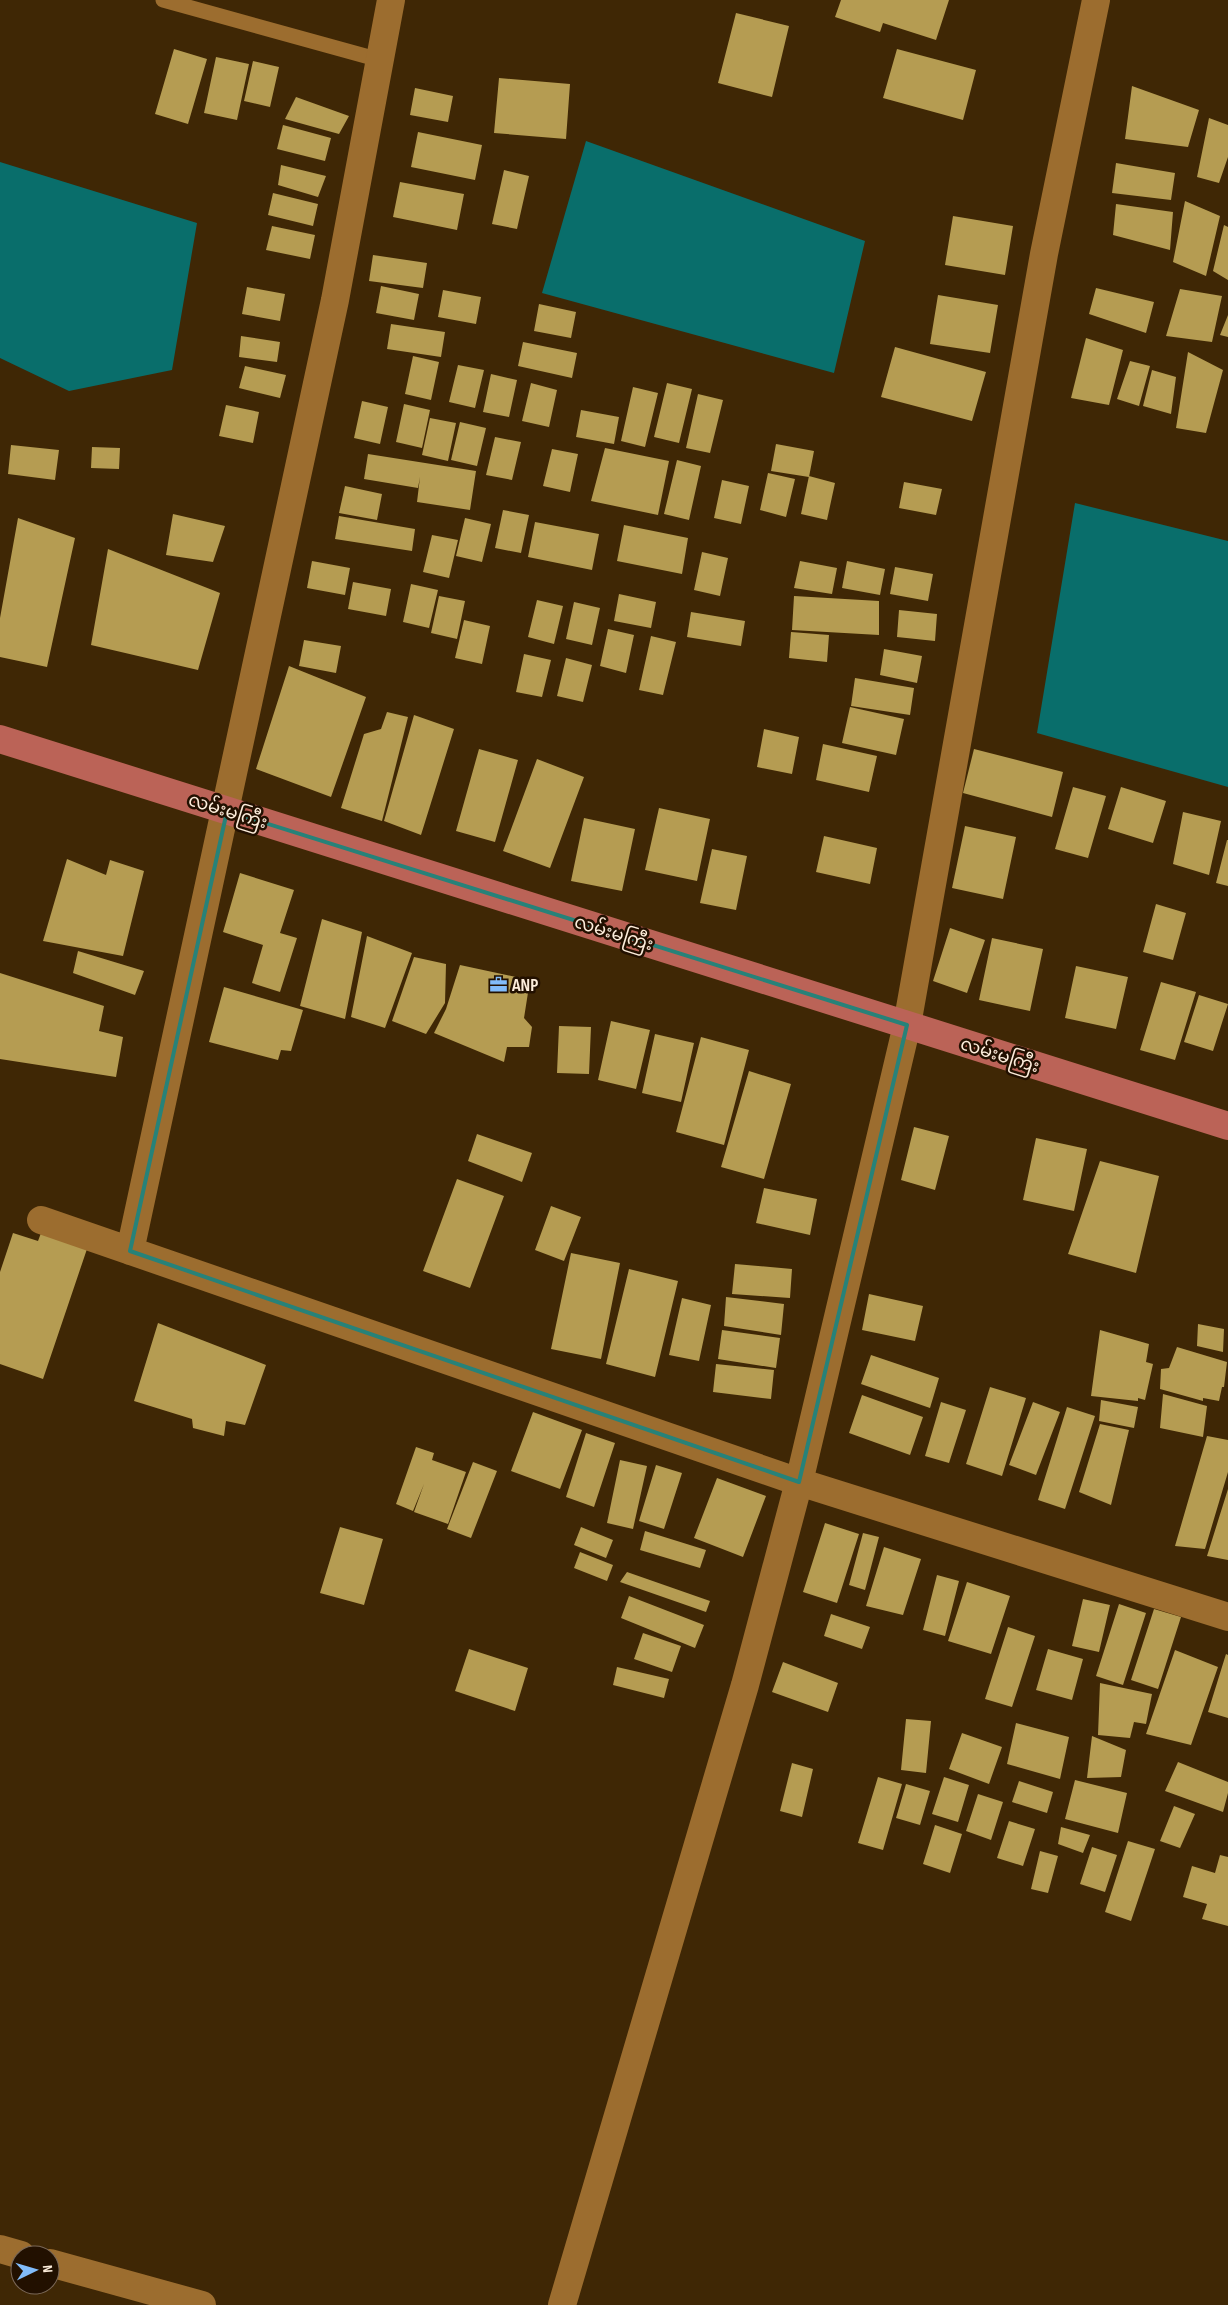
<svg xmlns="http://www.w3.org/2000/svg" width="1228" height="2305" viewBox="0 0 1228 2305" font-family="'Sofia Sans Condensed','Noto Sans Myanmar',sans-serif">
  <rect width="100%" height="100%" fill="#3f2705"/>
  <!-- water -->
  <path fill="#096e6b" d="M 586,141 L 865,241 L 834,373 L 542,293 Z
    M 0,162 L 197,223 L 172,370 L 69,391 L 0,358 Z
    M 1075,503 L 1228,541 L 1228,787 L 1037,733 Z"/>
  <!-- building -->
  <path fill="#b59c52" d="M 841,0 L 949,0 L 936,40 L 883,23 L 880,32 L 835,17 Z
    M 736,13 L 789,26 L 772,97 L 718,83 Z
    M 174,49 L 207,59 L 188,124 L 155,114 Z
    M 897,49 L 976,70 L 963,120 L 883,98 Z
    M 216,57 L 249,64 L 237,120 L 204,113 Z
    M 253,61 L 279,67 L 270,107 L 244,101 Z
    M 499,78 L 570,84 L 566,139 L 494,133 Z
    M 1132,86 L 1199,110 L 1188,147 L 1125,139 Z
    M 415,88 L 453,96 L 448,122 L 410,115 Z
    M 296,97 L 349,116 L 339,134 L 285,119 Z
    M 1209,118 L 1228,125 L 1228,157 L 1219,183 L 1197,177 Z
    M 283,125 L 331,138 L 325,161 L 277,149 Z
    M 418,132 L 482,145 L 475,180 L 411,167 Z
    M 1116,163 L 1175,173 L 1171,200 L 1112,193 Z
    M 281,165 L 326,176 L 318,197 L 278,185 Z
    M 504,170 L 529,176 L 517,229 L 492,224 Z
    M 400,182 L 464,194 L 457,230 L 393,217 Z
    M 273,193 L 318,204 L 313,226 L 268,215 Z
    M 1185,201 L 1220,216 L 1206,276 L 1173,262 Z
    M 1116,204 L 1173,212 L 1170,250 L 1113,235 Z
    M 953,216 L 1013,226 L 1005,275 L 945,265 Z
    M 1224,225 L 1228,227 L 1228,280 L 1213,271 Z
    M 272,226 L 315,235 L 310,259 L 266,250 Z
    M 373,255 L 427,263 L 423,288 L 369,281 Z
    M 381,286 L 419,294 L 414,320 L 376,313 Z
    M 247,287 L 285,294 L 280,321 L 242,314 Z
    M 1096,288 L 1154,302 L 1146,333 L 1089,314 Z
    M 1180,289 L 1222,296 L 1212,342 L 1166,336 Z
    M 443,290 L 481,297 L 476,324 L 438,317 Z
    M 938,295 L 998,305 L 990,353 L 930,344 Z
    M 539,304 L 576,312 L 571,338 L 534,331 Z
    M 1228,315 L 1228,337 L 1220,335 Z
    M 391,324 L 445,332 L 441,357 L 387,349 Z
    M 241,336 L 280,342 L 277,362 L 239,357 Z
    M 1086,338 L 1123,350 L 1109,405 L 1071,398 Z
    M 523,342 L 577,353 L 572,378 L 518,366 Z
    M 895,347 L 986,372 L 972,421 L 881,397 Z
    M 1188,352 L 1223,370 L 1206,433 L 1176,428 Z
    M 413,356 L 439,362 L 431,400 L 405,394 Z
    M 1130,361 L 1150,366 L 1139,406 L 1117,399 Z
    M 458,365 L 484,370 L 475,408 L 449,402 Z
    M 245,366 L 286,375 L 280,398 L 239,388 Z
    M 1152,370 L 1176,377 L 1171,414 L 1143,406 Z
    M 491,374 L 517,380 L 509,417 L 483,412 Z
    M 531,383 L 557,390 L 549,427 L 522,421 Z
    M 667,383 L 692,389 L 679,443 L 654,437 Z
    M 633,387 L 658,393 L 645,447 L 621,441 Z
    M 698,394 L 723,400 L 710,453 L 686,448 Z
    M 362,401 L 388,407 L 380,444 L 354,438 Z
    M 404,404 L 430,410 L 422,448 L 396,442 Z
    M 226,405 L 259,412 L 253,443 L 219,436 Z
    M 581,410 L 619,417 L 614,444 L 576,437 Z
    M 430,418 L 456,423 L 448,461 L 422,455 Z
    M 460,422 L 486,428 L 477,466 L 451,460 Z
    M 495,437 L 521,442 L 512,480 L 486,475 Z
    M 776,444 L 814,451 L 809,477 L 771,471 Z
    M 11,445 L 59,450 L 55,480 L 8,474 Z
    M 92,447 L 120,448 L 119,469 L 91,468 Z
    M 605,448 L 669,461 L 658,515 L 591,501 Z
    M 552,449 L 578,454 L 570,492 L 543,486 Z
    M 368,454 L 476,471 L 470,510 L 417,502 L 420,477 L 418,488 L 364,479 Z
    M 677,460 L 701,466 L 689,520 L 664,514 Z
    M 768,473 L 795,479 L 786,517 L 760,510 Z
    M 809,476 L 835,483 L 827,520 L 801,514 Z
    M 722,480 L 749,486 L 741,524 L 714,518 Z
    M 904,482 L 942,489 L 936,515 L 899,508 Z
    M 345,486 L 382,494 L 377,520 L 339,513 Z
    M 503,510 L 529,515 L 521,553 L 495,548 Z
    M 173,514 L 225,526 L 213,562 L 166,555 Z
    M 339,516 L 415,529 L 412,551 L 335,539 Z
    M 18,518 L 75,538 L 47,667 L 0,657 L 0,618 Z
    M 465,518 L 491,524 L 482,562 L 456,556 Z
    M 535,522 L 599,534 L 592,570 L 528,557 Z
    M 624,525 L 688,538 L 682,574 L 617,561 Z
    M 432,535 L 458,540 L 449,578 L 423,572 Z
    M 108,549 L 220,593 L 198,670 L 91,645 Z
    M 702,552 L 728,558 L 720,596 L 694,590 Z
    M 312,561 L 350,568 L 345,595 L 307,588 Z
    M 800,561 L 837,568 L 832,594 L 794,588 Z
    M 847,561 L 885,569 L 880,595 L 842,588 Z
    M 895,567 L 933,574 L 928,601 L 890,594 Z
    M 353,582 L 391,589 L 386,616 L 348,609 Z
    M 411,584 L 438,590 L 429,628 L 403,622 Z
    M 619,594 L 656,602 L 651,628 L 614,621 Z
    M 439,596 L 465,601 L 457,639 L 431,633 Z
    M 794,596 L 879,601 L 879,635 L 792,630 Z
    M 537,600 L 563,606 L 554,644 L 528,637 Z
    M 574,602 L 600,608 L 592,645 L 566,639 Z
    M 899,610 L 937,614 L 935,641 L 897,637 Z
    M 691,612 L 745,621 L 741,646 L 687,637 Z
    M 464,620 L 490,626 L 482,664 L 455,658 Z
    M 608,629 L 634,635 L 626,673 L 600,666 Z
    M 791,632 L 829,635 L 827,662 L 789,658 Z
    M 651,636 L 676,642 L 663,695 L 639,690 Z
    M 304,640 L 341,646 L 336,673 L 299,666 Z
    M 884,649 L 922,656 L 917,683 L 880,675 Z
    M 524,654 L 551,660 L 542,697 L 516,692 Z
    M 566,658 L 592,665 L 583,702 L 557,696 Z
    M 289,666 L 366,697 L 331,797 L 256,769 Z
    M 855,678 L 914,688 L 910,715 L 851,706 Z
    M 850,707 L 904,719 L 896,755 L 842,743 Z
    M 387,712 L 408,717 L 382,821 L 341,808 L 364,734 L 381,729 Z
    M 414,715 L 454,729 L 421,835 L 384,821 Z
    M 764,729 L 799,737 L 792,774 L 757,767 Z
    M 823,744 L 877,756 L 869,792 L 816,780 Z
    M 479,749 L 518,760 L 495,842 L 456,831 Z
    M 974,749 L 1063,772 L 1052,817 L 963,793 Z
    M 537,759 L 584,777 L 550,868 L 503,851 Z
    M 1073,787 L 1106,796 L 1088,858 L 1055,849 Z
    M 1121,787 L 1166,801 L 1153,843 L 1108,829 Z
    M 659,808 L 710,819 L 697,881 L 645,870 Z
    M 1183,812 L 1221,821 L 1209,875 L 1173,864 Z
    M 584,818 L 635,829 L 622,891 L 571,881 Z
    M 965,826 L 1016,837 L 1003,899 L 952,888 Z
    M 824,836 L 877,848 L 870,884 L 816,872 Z
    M 1227,840 L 1228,840 L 1228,886 L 1216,883 Z
    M 712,849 L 747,856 L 736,910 L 700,903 Z
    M 67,859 L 106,875 L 110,860 L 144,871 L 123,956 L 43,941 Z
    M 240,873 L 294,890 L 280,933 L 297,938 L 280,992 L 252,983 L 263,945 L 223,932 Z
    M 1156,904 L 1186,913 L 1173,960 L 1143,952 Z
    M 322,919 L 362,932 L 345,1019 L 300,1006 Z
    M 950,928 L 985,940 L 967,993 L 933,981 Z
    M 367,936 L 412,953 L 385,1028 L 351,1017 Z
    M 992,938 L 1043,949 L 1030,1011 L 979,1000 Z
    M 78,951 L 144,971 L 135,995 L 73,973 Z
    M 414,957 L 446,964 L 445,1003 L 426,1034 L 392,1021 Z
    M 460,965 L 530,980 L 524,1018 L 532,1027 L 529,1047 L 507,1047 L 504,1062 L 434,1033 L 446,1009 Z
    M 1076,966 L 1128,977 L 1116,1029 L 1065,1018 Z
    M 0,973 L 104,1006 L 99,1031 L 123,1037 L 116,1077 L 0,1059 Z
    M 1161,982 L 1196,992 L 1175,1060 L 1140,1050 Z
    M 224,987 L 303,1010 L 291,1051 L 281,1050 L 278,1060 L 209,1042 Z
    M 1199,995 L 1228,1004 L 1213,1051 L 1184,1042 Z
    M 611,1021 L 650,1030 L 636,1089 L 598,1080 Z
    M 559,1026 L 591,1027 L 589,1074 L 557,1073 Z
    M 655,1034 L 694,1043 L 681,1102 L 642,1093 Z
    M 701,1037 L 749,1050 L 724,1145 L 676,1132 Z
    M 749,1071 L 791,1084 L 764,1179 L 721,1167 Z
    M 914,1127 L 949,1136 L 935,1190 L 901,1180 Z
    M 477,1134 L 532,1153 L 522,1182 L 468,1161 Z
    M 1036,1138 L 1087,1149 L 1074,1211 L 1023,1200 Z
    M 1100,1161 L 1159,1176 L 1136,1273 L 1068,1254 Z
    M 457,1179 L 504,1196 L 470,1288 L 423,1271 Z
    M 764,1188 L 817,1199 L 810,1235 L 756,1223 Z
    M 551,1206 L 581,1217 L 564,1261 L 535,1250 Z
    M 13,1233 L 38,1241 L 41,1233 L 87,1249 L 43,1379 L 0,1364 L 0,1272 Z
    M 571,1253 L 620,1263 L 601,1359 L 551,1349 Z
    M 735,1264 L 792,1269 L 790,1298 L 732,1294 Z
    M 629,1269 L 678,1281 L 655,1377 L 606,1364 Z
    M 869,1294 L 923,1306 L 915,1341 L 862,1330 Z
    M 726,1297 L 784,1304 L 781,1335 L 724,1326 Z
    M 682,1298 L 711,1305 L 699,1361 L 669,1355 Z
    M 158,1323 L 266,1365 L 245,1425 L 226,1421 L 224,1436 L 193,1428 L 192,1419 L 134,1401 Z
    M 1198,1324 L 1224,1329 L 1223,1352 L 1197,1346 Z
    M 722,1330 L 780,1338 L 776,1368 L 718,1359 Z
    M 1100,1330 L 1149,1344 L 1146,1362 L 1153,1364 L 1145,1400 L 1138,1398 L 1138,1401 L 1091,1396 Z
    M 1177,1347 L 1227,1362 L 1224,1387 L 1222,1387 L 1219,1401 L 1203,1398 L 1203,1401 L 1160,1389 L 1161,1369 L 1169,1368 Z
    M 871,1355 L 939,1378 L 930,1408 L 861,1384 Z
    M 716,1364 L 774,1370 L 771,1399 L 713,1392 Z
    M 990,1387 L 1026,1398 L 1002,1476 L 966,1464 Z
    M 1163,1394 L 1207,1406 L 1203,1437 L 1160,1428 Z
    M 862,1395 L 923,1417 L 910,1455 L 849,1433 Z
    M 1101,1400 L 1138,1407 L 1134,1428 L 1099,1421 Z
    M 941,1402 L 966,1410 L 949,1463 L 925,1456 Z
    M 1033,1402 L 1060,1412 L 1036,1475 L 1009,1465 Z
    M 1067,1407 L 1095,1416 L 1065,1509 L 1038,1500 Z
    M 533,1412 L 582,1430 L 560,1489 L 511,1471 Z
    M 1100,1424 L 1129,1430 L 1111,1505 L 1079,1492 Z
    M 586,1433 L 615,1443 L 594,1507 L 566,1497 Z
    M 1207,1436 L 1228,1440 L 1228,1472 L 1205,1549 L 1175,1546 Z
    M 416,1447 L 434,1453 L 432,1460 L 466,1472 L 448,1524 L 414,1512 L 424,1484 L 413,1511 L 396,1504 Z
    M 620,1460 L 647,1466 L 633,1529 L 607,1523 Z
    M 473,1462 L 497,1471 L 471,1538 L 447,1529 Z
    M 656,1465 L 682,1473 L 664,1529 L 639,1521 Z
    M 717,1478 L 766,1496 L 743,1557 L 694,1538 Z
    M 1228,1489 L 1228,1560 L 1207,1556 Z
    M 825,1523 L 859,1534 L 837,1603 L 803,1592 Z
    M 340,1527 L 383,1539 L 364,1605 L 320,1593 Z
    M 581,1527 L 613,1540 L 606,1558 L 574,1545 Z
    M 645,1531 L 706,1550 L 700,1568 L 640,1550 Z
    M 863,1533 L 879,1537 L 865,1590 L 849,1585 Z
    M 884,1547 L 921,1559 L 903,1615 L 866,1606 Z
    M 580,1552 L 613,1565 L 607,1581 L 574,1568 Z
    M 627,1572 L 710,1601 L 706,1612 L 620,1582 Z
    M 937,1575 L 959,1581 L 945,1636 L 923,1630 Z
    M 967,1582 L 1010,1596 L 991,1654 L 948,1641 Z
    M 629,1596 L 704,1625 L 695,1648 L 621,1618 Z
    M 1083,1599 L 1110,1605 L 1099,1652 L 1072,1646 Z
    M 1119,1604 L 1146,1613 L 1123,1685 L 1096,1676 Z
    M 1154,1609 L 1181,1617 L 1158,1689 L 1131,1680 Z
    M 831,1614 L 870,1627 L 862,1649 L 824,1636 Z
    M 1008,1627 L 1035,1636 L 1012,1707 L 985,1699 Z
    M 643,1633 L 681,1646 L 672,1672 L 634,1659 Z
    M 469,1649 L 528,1668 L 515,1711 L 455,1691 Z
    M 1048,1649 L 1083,1659 L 1072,1700 L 1036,1690 Z
    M 1175,1650 L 1218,1667 L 1191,1745 L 1146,1734 Z
    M 1226,1654 L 1228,1655 L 1228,1718 L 1208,1712 Z
    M 783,1662 L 838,1683 L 828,1712 L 772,1692 Z
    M 617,1667 L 669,1679 L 664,1698 L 613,1685 Z
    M 1100,1683 L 1152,1694 L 1146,1724 L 1134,1722 L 1130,1738 L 1098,1735 Z
    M 906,1719 L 931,1721 L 926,1773 L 901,1770 Z
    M 1016,1723 L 1069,1737 L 1060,1779 L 1007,1764 Z
    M 962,1733 L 1002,1747 L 989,1784 L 949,1769 Z
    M 1092,1736 L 1126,1750 L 1121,1777 L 1087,1778 Z
    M 1178,1762 L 1228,1782 L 1228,1793 L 1223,1812 L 1165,1791 Z
    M 792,1763 L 813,1769 L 802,1817 L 780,1811 Z
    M 878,1777 L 902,1784 L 883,1850 L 858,1843 Z
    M 944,1777 L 969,1785 L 958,1822 L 932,1814 Z
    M 1075,1780 L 1127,1793 L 1118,1833 L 1065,1819 Z
    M 1019,1781 L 1053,1792 L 1047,1813 L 1012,1802 Z
    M 906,1784 L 930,1791 L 920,1825 L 896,1818 Z
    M 978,1794 L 1003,1802 L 991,1840 L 966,1831 Z
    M 1174,1806 L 1195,1814 L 1180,1848 L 1160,1841 Z
    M 1009,1821 L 1035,1829 L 1023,1866 L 997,1858 Z
    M 935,1825 L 962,1834 L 950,1873 L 923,1864 Z
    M 1061,1827 L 1090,1835 L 1083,1853 L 1058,1844 Z
    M 1128,1841 L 1155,1849 L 1131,1921 L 1105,1912 Z
    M 1092,1847 L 1117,1855 L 1105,1892 L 1080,1884 Z
    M 1040,1851 L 1058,1856 L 1048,1893 L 1031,1889 Z
    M 1220,1855 L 1228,1857 L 1228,1926 L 1202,1919 L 1207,1904 L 1183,1897 L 1192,1866 L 1215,1873 Z"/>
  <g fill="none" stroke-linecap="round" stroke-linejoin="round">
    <!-- service -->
    <path stroke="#9c6d2f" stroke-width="15" d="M 163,0 L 380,60"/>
    <!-- minor -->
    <path stroke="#9c6d2f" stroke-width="28" d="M 41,1220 L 799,1482 L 1228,1617
      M 130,1251 L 335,300 L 391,0
      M 0,2249 L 21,2255
      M 50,2263 L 202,2305
      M 562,2305 L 745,1685 L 799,1482 L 907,1025 L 1044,254 L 1096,0"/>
    <!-- primary -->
    <path stroke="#bb6357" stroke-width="28" d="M 0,739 L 1228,1126"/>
  </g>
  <!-- marked area -->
  <path fill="none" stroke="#278279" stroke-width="4" stroke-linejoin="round" d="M 227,811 L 907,1025 L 799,1482 L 130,1251 Z"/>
  <!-- icons -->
  <defs>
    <symbol id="office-bare" viewBox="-9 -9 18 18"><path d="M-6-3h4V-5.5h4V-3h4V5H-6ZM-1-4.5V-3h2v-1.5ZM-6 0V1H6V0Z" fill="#82bcfa" stroke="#221000" stroke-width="2.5" paint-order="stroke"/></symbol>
  </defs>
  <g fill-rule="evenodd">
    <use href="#office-bare" x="486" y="972" width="25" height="25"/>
  </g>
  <g text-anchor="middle" stroke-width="5" stroke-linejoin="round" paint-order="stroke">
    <!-- street labels -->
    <g font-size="18" fill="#fdeddb" stroke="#221000">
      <text transform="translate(228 811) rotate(17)" y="6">လမ်းမကြီး</text>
      <text transform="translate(614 933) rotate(17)" y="6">လမ်းမကြီး</text>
      <text transform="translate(1000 1055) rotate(17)" y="6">လမ်းမကြီး</text>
    </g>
    <!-- poi labels -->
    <g font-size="18" font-weight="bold" fill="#fdeddb" stroke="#221000" text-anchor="start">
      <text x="512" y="991">ANP</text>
    </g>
  </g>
  <!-- north arrow -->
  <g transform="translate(35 2270) rotate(85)"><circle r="24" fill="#221000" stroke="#7a6858"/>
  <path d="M0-4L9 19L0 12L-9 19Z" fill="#82bcfa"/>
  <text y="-8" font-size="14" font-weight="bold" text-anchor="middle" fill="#fdeddb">N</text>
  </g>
</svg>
